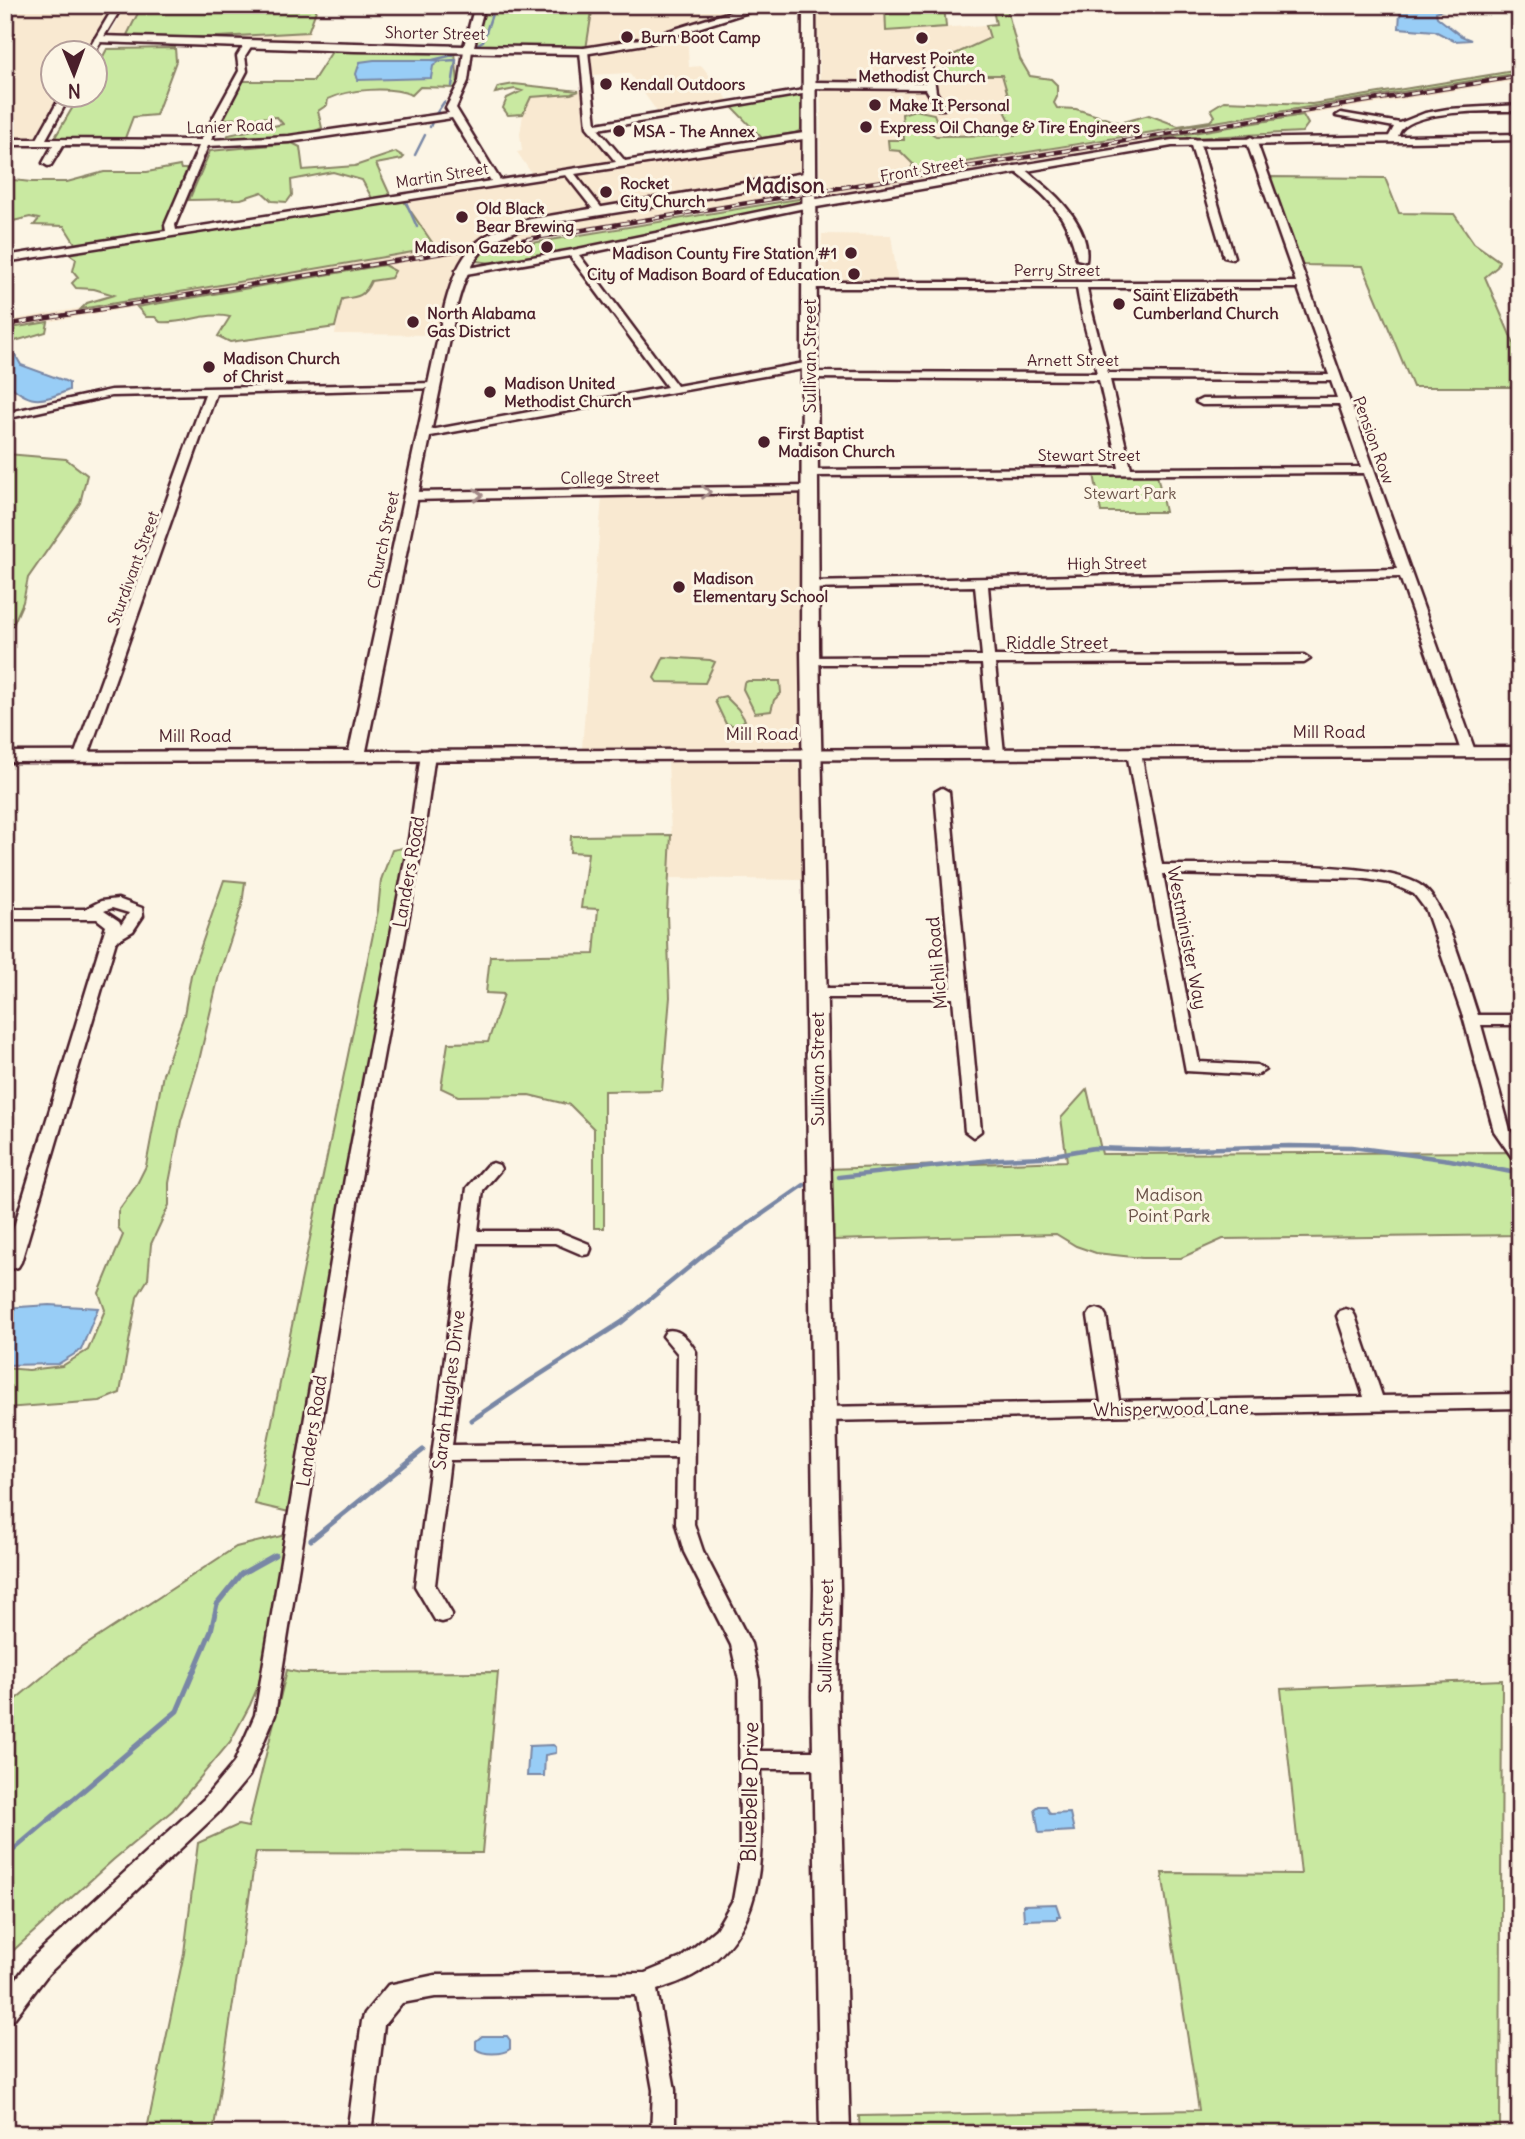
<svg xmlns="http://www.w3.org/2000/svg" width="1525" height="2139" viewBox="0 0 1525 2139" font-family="Delius,sans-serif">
  <rect width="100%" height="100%" fill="#fcf5e5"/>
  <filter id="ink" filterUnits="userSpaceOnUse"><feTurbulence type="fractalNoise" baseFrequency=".0143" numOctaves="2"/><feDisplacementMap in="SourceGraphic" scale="14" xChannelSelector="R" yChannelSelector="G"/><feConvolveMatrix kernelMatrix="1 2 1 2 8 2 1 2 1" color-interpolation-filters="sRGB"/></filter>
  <g filter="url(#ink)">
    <!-- built -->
    <path fill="#f9e9d1" d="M 5,5 L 113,5 L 87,52 L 52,52 L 52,94 L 63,95 L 43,130 L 36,136 L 12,140 L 5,140 Z
      M 127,5 L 320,5 L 306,40 L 105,43 Z
      M 593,5 L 741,5 L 742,7 L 622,44 L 586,49 Z
      M 817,5 L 885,5 L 887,31 L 986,25 L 991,38 L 942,59 L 945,67 L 942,75 L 1002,75 L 1012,109 L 1005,111 L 1006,118 L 1017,135 L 936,136 L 902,114 L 904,140 L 889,150 L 900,150 L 913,164 L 910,170 L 1136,137 L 1520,73 L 1520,80 L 871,187 L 866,191 L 834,196 L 819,189 L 821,113 Z
      M 687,32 L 689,67 L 702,66 L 730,102 L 659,114 L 629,73 L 591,75 L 591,53 L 636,47 Z
      M 582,90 L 586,124 L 616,161 L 532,174 L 517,152 L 522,151 L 520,134 L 526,96 Z
      M 798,139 L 802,140 L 804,196 L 478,250 L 484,244 L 469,245 L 446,297 L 436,335 L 335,334 L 342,299 L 365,294 L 371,281 L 384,265 L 5,329 L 5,321 L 435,248 L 403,200 Z
      M 822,234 L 891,235 L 899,289 L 820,290 Z
      M 802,494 L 799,642 L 801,747 L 582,748 L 602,497 Z
      M 668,761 L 799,763 L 807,880 L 669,878 L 671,835 Z"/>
    <!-- green -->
    <path fill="#c9e9a1" stroke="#8a8466" stroke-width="2" d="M 142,5 L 318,5 L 308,32 L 218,37 L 126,37 Z
      M 593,5 L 586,49 L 468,48 L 478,11 Z
      M 885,5 L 944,5 L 946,27 L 886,31 Z
      M 992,5 L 1006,5 L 1020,59 L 1030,76 L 1051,79 L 1057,85 L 1057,97 L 1054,103 L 1057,108 L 1076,109 L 1120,123 L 1149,115 L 1178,126 L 1210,121 L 1215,116 L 1211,109 L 1224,101 L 1312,104 L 1520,70 L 1520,73 L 910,171 L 913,164 L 900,151 L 889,150 L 888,140 L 904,140 L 902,114 L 915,110 L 934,114 L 938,125 L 931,133 L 936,136 L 1017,135 L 1005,111 L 1012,109 L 1002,75 L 942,75 L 945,67 L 942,60 L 990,38 L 986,25 L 996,24 Z
      M 175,48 L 176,61 L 156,115 L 133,117 L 125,138 L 54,139 L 80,95 L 94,94 L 95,71 L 107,49 Z
      M 333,50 L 455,52 L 458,83 L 455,88 L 420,87 L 412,95 C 390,86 349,89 328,99 L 327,105 L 318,111 L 322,128 C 294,143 257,139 226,140 L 228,135 L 283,124 L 277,117 L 224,119 L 228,105 L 243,81 L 313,81 Z
      M 514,84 L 579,91 L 571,94 L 531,97 L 523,114 L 508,115 L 503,108 L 507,98 L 522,91 L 515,89 L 495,93 L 498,87 Z
      M 798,95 L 803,96 L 804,129 L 795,133 L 762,138 L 731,106 Z
      M 1303,115 L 1308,124 L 1302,132 L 1150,140 Z
      M 292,143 L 300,147 L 303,170 L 355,166 L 396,152 L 404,157 L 402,159 L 376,164 L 391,197 L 373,200 L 362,180 L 333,172 L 291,180 L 292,195 L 287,202 L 272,201 L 262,192 L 241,199 L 189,200 L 210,151 Z
      M 180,166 L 181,169 L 187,169 L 162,232 L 76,245 L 64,226 L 34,225 L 39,219 L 30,217 L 5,223 L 5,179 L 31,182 L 67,182 L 104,172 L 147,172 Z
      M 1270,177 L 1385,178 L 1399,213 L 1454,214 L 1474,243 L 1499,261 L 1497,267 L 1485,277 L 1520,358 L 1520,387 L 1413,387 L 1363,266 L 1301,265 Z
      M 804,198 L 802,203 L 500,264 L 476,261 L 477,252 Z
      M 403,200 L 436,248 L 81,309 L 87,303 L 114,295 L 94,289 L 76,288 L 72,283 L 78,277 L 73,271 L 76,259 L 68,253 Z
      M 384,265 L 395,271 L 391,278 L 371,281 C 364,297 358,297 342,299 L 335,327 L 230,342 L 218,336 L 230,317 C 206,311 183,325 160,322 L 155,317 L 146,317 L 137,307 Z
      M 48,322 L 46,332 L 5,344 L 5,329 Z
      M 7,454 L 66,459 L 87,475 L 80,503 L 28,578 L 23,602 L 13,625 L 5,628 Z
      M 1094,474 L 1157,474 L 1165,512 L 1101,512 Z
      M 664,657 L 710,660 L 715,662 L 705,683 L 657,682 L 654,678 Z
      M 748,681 L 780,681 L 781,693 L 774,700 L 771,711 L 755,713 L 743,689 L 744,683 Z
      M 725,696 L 738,709 L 745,720 L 737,726 L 726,724 L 715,701 L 717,698 Z
      M 671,835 L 667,914 L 670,997 L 662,1090 L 604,1091 L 604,1228 L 594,1228 L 594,1129 L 570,1105 L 529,1095 L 458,1096 L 441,1088 L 448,1043 L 488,1042 L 504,994 L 486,993 L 490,956 L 594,954 L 598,909 L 581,908 L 588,853 L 570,852 L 571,836 Z
      M 407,847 L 289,1512 L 255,1504 L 378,910 L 381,880 L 392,850 Z
      M 224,880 L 245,882 L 242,905 L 219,975 L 198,1065 L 181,1121 L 169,1183 L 169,1205 L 151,1244 L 148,1279 L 137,1297 L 120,1393 L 100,1401 L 5,1408 L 5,1368 L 29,1370 L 62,1366 L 88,1350 L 105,1310 L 99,1293 L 123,1235 L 118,1227 L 118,1211 L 136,1186 L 146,1166 L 163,1074 L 184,1015 L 191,975 Z
      M 1087,1089 L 1102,1154 L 1510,1152 L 1520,1168 L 1520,1235 L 1223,1239 L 1181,1258 L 1142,1258 L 1096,1253 L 1076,1246 L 1056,1234 L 833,1240 L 827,1169 L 1067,1161 L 1061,1118 Z
      M 285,1535 L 267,1665 L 250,1705 L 230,1742 L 173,1810 L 113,1860 L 5,1958 L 5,1708 L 63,1660 L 236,1547 Z
      M 287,1670 L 301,1673 L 498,1672 L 482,1853 L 256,1852 L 213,2134 L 146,2134 L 184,1953 L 198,1843 L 238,1825 L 248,1827 Z
      M 1502,1680 L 1500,2134 L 860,2134 L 859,2116 L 1199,2110 L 1162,1873 L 1301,1874 L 1281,1689 Z"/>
    <!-- water -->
    <path fill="#98cdf6" stroke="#7987a5" stroke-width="2" d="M 1412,6 L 1450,7 L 1436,12 L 1437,17 L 1461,36 L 1471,40 L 1454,41 L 1435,31 L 1399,28 L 1400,12 Z
      M 374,60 L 433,60 L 440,61 L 433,66 L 431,78 L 358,80 L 356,74 L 360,62 Z
      M 5,350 L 13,351 L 21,365 L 65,381 L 69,383 L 69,390 C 39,403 29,404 5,381 Z
      M 49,1305 L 98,1308 L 81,1350 L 58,1364 L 5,1365 L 5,1308 Z
      M 553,1745 L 556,1747 L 556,1753 L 545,1755 L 544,1776 L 527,1776 L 529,1746 Z
      M 1039,1806 L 1046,1806 L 1050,1814 L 1070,1813 L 1074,1831 L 1039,1833 L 1035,1809 Z
      M 1056,1904 L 1060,1916 L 1057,1916 L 1057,1919 L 1024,1920 L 1023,1905 Z
      M 482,2036 L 507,2036 L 510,2040 L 510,2049 C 502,2055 483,2055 476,2049 L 476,2041 Z"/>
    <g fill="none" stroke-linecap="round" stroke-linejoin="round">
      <!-- stream-far2 -->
      <path stroke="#7987a5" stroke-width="2.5" d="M 478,44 L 483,41 L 495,5
        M 433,60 L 453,55
        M 440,61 L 456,60 L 452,86
        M 436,114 L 444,102
        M 430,127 L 432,122
        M 415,155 L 425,135
        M 406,202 L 417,227"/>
      <!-- stream-far1 -->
      <path stroke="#7987a5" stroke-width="4.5" d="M 839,1177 L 1000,1159 L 1042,1157 L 1094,1148 L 1162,1150 L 1289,1146 L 1352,1147 L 1450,1160 L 1516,1173
        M 522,1386 L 622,1322 L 705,1254 L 804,1185"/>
      <!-- stream -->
      <path stroke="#7987a5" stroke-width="5" d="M 472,1420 L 525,1384
        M 311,1540 L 423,1450
        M 5,1857 L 177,1711 L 211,1631 L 217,1604 L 241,1574 L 275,1555"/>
      <defs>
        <path id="minor" d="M 115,5 L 123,5 L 94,53 L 87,52 Z
          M 245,43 L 252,45 L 245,56 L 247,71 L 211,140 L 289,136 L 449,113 L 446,108 L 460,81 L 464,50 L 468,47 L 472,50 L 468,81 L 456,108 L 500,180 L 616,162 L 587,127 L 580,51 L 584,48 L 588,51 L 596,124 L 810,89 L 814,92 L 598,129 L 625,161 L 810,132 L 815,135 L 810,138 L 575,174 L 604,211 L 599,214 L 596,213 L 566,175 L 5,262 L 5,256 L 166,231 L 165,225 L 199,146 L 63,145 L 51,165 L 48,166 L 43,163 L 53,145 L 5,145 L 5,139 L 37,139 L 62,94 L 71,94 L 46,139 L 201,140 L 239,71 L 237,56 ZM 452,118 L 491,181 L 176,230 L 175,225 L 208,146 L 289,142 Z
          M 928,60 L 932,63 L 936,92 L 946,107 L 944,109 L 938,109 L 926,89 L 810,88 L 806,85 L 810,82 L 925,83 L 924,63 Z
          M 1520,105 L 1520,111 C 1493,111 1420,109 1401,130 C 1399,133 1398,137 1396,140 L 1393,141 L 1388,138 L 1394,127 L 1336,116 L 1341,113 L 1400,123 L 1425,113 L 1448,109 Z
          M 1251,137 L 1256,140 L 1475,751 L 1473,754 L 1463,754 L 1461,751 L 1400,577 L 988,586 L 994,656 L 1304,655 L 1310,659 L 1304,663 L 995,664 L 1004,753 L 997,757 L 990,753 L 982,664 L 805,664 L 805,658 L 810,657 L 982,656 L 975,586 L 806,589 L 804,586 L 810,582 L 1397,569 L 1364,473 L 809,476 L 803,473 L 809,470 L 1119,468 L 1099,380 L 810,378 L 805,375 L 810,372 L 1097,373 C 1090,344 1081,317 1077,288 L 810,288 L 805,285 L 810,282 L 1296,282 L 1246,140 ZM 1087,288 L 1298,288 L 1329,375 L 1108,373 C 1101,344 1092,317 1087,288 ZM 1110,380 L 1331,381 L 1337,398 L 1202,399 L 1196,402 L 1202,405 L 1339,404 L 1361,467 L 1131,468 Z
          M 1189,139 L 1195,139 L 1201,147 L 1234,257 L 1233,259 L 1224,257 Z
          M 1013,166 C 1022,165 1029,173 1036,179 C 1060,197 1091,229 1086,261 L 1077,259 C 1068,215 1048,196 1013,170 Z
          M 811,201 L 816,204 L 814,206 L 579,255 L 677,386 L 810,362 L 815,365 L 814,367 L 425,437 L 419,434 L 425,431 L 667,387 L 570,256 L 460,275 L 456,274 L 456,270 L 573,250 Z
          M 435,383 L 439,384 L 439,388 L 216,394 L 88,756 L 86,759 L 76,759 L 74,756 L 205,394 L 111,396 L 5,419 L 5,413 L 111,390 Z
          M 809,486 L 813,488 L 813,492 L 410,500 L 404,496 L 410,492 Z
          M 1134,749 L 1141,753 L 1162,865 C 1214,866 1389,858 1424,888 C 1448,908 1467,984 1478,1015 L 1520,1015 L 1520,1025 L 1481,1025 L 1510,1130 L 1520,1144 L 1520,1162 L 1514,1160 L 1494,1131 L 1464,1020 L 1426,910 L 1414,894 L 1390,883 L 1360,878 L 1163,874 L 1199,1062 L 1257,1065 L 1265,1070 L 1257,1075 L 1186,1071 L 1127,753 Z
          M 428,750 L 435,754 L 423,839 L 361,1178 L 275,1715 L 249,1776 L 218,1813 L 48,1974 L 13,2020 L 5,2023 L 5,1994 L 32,1958 L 204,1799 L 234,1763 L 255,1715 L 345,1178 L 409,839 L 421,754 Z
          M 942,788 L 949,792 L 981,1131 L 973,1137 L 965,1131 L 953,998 L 817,998 L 809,993 L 817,988 L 952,988 L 935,792 Z
          M 118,899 L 142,908 L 143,916 L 133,931 L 116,941 L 21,1262 L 18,1267 L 5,1271 L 5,1256 L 106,926 L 97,919 L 5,919 L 5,909 L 85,909 L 101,901 ZM 112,908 L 129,913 L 121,925 L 119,921 L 104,911 Z
          M 493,1163 L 499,1165 L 501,1169 L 483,1190 L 478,1231 L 557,1231 L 589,1244 L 591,1249 L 589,1254 L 583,1255 L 555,1243 L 477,1243 L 452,1445 L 677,1443 L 678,1354 L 663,1336 L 666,1331 C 679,1327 690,1341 696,1352 L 694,1524 L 703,1551 L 751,1644 L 759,1680 L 760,1751 L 827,1751 L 834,1753 L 837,1760 L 834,1767 L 827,1769 L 760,1769 C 761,1845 772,1927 697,1973 C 685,1981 670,1985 657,1990 L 675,2090 L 675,2134 L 651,2134 L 653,2090 L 636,1995 L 435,1997 L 402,2003 L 384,2025 L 371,2134 L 347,2134 L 362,2021 L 365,2013 L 388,1985 L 435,1975 L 645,1973 L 681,1958 L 716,1929 L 733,1900 L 740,1860 L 739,1680 L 731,1645 L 684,1552 L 676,1524 L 677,1458 L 450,1460 L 435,1585 L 452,1614 L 449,1620 L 442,1622 L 435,1620 L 415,1586 L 467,1188 L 487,1165 Z
          M 1097,1309 L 1103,1311 L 1106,1316 L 1119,1401 L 1364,1397 L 1337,1316 L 1340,1311 L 1346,1309 L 1352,1311 L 1355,1316 L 1382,1396 L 1520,1394 L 1520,1408 L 823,1421 L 817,1419 L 814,1414 L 817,1409 L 823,1407 L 1101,1402 L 1088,1316 L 1091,1311 Z"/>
        <path id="tertiary" d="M 475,5 L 485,5 L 474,46 L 584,48 L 646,38 L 753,5 L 770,5 L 651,43 L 584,54 L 355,51 L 99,42 L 94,39 L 99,36 L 464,46 Z
          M 1520,134 L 1520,140 L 1172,146 L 811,208 L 805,204 L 811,200 L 1172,140 Z
          M 810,172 L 814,173 L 814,177 L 781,186 L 532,226 C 482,240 471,256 457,305 L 366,751 L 1520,747 L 1520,757 L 5,762 L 5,752 L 349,751 L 445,305 C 460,250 475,233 531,219 Z"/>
        <path id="secondary" d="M 803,5 L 815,5 L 819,648 L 840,1588 L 838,1696 L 850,2134 L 820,2134 L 812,1696 L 814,1588 L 801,648 Z"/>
      </defs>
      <!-- minor casing -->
      <use href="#minor" stroke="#4a1f2b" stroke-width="5"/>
      <!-- tertiary casing -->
      <use href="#tertiary" stroke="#4a1f2b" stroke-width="5"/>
      <!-- secondary casing -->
      <use href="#secondary" stroke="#4a1f2b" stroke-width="5"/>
      <!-- minor -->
      <use href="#minor" fill="#fcf5e5" fill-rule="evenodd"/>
      <!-- tertiary -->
      <use href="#tertiary" fill="#fcf5e5" fill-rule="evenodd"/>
      <!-- secondary -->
      <use href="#secondary" fill="#fcf5e5" fill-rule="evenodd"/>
      <defs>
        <path id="rail" d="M 5,325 L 1520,76"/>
      </defs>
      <!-- rail casing -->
      <use href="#rail" stroke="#4a1f2b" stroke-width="4.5"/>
      <!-- rail -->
      <use href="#rail" stroke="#fcf5e5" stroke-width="2.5" stroke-dasharray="8" stroke-linecap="butt"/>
    </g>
    <!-- one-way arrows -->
    <defs><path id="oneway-chevron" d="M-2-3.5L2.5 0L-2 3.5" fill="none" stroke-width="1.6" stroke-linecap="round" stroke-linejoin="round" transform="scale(1.75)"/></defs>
    <g stroke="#a38a88">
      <use href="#oneway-chevron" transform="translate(706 492) rotate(-1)"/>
      <use href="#oneway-chevron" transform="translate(478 495) rotate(-1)"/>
    </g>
  </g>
  <!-- markers -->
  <g fill="#4a1f2b" stroke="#fcf5e5" stroke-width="2.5">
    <circle cx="627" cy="37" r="7"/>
    <circle cx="922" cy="38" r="7"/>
    <circle cx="606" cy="84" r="7"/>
    <circle cx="875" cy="105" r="7"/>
    <circle cx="866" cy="127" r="7"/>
    <circle cx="619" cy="131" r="7"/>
    <circle cx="606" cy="192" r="7"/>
    <circle cx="462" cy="217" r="7"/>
    <circle cx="547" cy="247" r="7"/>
    <circle cx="851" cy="253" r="7"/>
    <circle cx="854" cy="274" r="7"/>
    <circle cx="1119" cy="304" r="7"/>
    <circle cx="413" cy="322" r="7"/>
    <circle cx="209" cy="367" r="7"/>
    <circle cx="490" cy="392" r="7"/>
    <circle cx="764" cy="442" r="7"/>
    <circle cx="679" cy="587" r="7"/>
  </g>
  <g text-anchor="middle" stroke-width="6" stroke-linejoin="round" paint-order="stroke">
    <!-- far-street labels -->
    <g font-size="16" fill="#4a1f2b" stroke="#fcf5e5">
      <text transform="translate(435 33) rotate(1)" y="6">Shorter Street</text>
      <text transform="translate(230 126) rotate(-2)" y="6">Lanier Road</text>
      <text transform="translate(922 169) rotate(-10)" y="6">Front Street</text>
      <text transform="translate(442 175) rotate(-9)" y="6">Martin Street</text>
      <text x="1057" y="276">Perry Street</text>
      <text x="1073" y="366">Arnett Street</text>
      <text transform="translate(1374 440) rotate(70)" y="6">Pension Row</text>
      <text x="1089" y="461">Stewart Street</text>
      <text transform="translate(610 477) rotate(-1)" y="6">College Street</text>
      <text transform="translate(383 540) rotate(-78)" y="6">Church Street</text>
      <text transform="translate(1107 563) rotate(-1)" y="6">High Street</text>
      <text transform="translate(133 568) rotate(-70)" y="6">Sturdivant Street</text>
    </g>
    <!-- far-poi labels -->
    <g font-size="16" font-weight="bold" fill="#4a1f2b" stroke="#fcf5e5" text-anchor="start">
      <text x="641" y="43">Burn Boot Camp</text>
      <text x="922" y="64" text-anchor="middle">Harvest Pointe<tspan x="922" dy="18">Methodist Church</tspan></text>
      <text x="620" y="90">Kendall Outdoors</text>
      <text x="889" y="111">Make It Personal</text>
      <text x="880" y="133">Express Oil Change &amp; Tire Engineers</text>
      <text x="633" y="137">MSA - The Annex</text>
      <text x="620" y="189">Rocket<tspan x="620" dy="18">City Church</tspan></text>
      <text x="476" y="214">Old Black<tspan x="476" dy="18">Bear Brewing</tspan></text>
      <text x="533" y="253" text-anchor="end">Madison Gazebo</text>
      <text x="837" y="259" text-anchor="end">Madison County Fire Station #1</text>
      <text x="840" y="280" text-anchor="end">City of Madison Board of Education</text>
      <text x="1133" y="301">Saint Elizabeth<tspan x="1133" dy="18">Cumberland Church</tspan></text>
      <text x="427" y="319">North Alabama<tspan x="427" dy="18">Gas District</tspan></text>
      <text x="223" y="364">Madison Church<tspan x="223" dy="18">of Christ</tspan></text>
      <text x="504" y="389">Madison United<tspan x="504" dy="18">Methodist Church</tspan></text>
      <text x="778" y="439">First Baptist<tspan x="778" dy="18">Madison Church</tspan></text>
      <text x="693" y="584">Madison<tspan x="693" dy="18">Elementary School</tspan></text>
    </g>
    <!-- far-park labels -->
    <g font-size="16" fill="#6a5248" stroke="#fcf5e5">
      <text x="1130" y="499">Stewart Park</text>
    </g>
    <!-- street labels -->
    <g font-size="18" fill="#4a1f2b" stroke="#fcf5e5">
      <text transform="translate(810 356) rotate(-90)" y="6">Sullivan Street</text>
      <text x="1057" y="649">Riddle Street</text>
      <text x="1329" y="738">Mill Road</text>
      <text x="762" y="740">Mill Road</text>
      <text x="195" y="742">Mill Road</text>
      <text transform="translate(409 872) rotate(-80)" y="6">Landers Road</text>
      <text transform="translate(1187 938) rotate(79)" y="6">Westminister Way</text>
      <text transform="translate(937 963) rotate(-95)" y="6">Michli Road</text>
      <text transform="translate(818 1069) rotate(-90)" y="6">Sullivan Street</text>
      <text transform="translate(449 1390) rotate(-83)" y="6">Sarah Hughes Drive</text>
      <text transform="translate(1171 1409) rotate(-1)" y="6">Whisperwood Lane</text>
      <text transform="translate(312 1431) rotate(-81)" y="6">Landers Road</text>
      <text transform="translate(826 1636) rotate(-89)" y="6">Sullivan Street</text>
    </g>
    <!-- park labels -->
    <g font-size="18" fill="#6a5248" stroke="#fcf5e5">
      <text x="1169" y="1201">Madison<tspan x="1169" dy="21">Point Park</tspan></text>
    </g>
    <!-- far-district labels -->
    <g font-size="21" font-weight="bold" fill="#4a1f2b" stroke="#fcf5e5">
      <text x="785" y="193">Madison</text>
    </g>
    <!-- near-street labels -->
    <g font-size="21" fill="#4a1f2b" stroke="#fcf5e5">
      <text transform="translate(750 1792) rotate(-89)" y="7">Bluebelle Drive</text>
    </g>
  </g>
  <!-- margin -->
  <rect width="1525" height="2139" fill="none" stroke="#fcf5e5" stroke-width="28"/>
  <rect x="14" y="14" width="1497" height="2111" fill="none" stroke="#4a1f2b" stroke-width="2.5" filter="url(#ink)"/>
  <!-- north arrow -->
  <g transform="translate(74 74) rotate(179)"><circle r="33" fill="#fcf5e5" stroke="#b59f9b" stroke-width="2"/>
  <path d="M0-5L12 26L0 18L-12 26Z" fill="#4a1f2b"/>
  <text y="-10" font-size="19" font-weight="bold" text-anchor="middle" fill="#4a1f2b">N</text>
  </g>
</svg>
